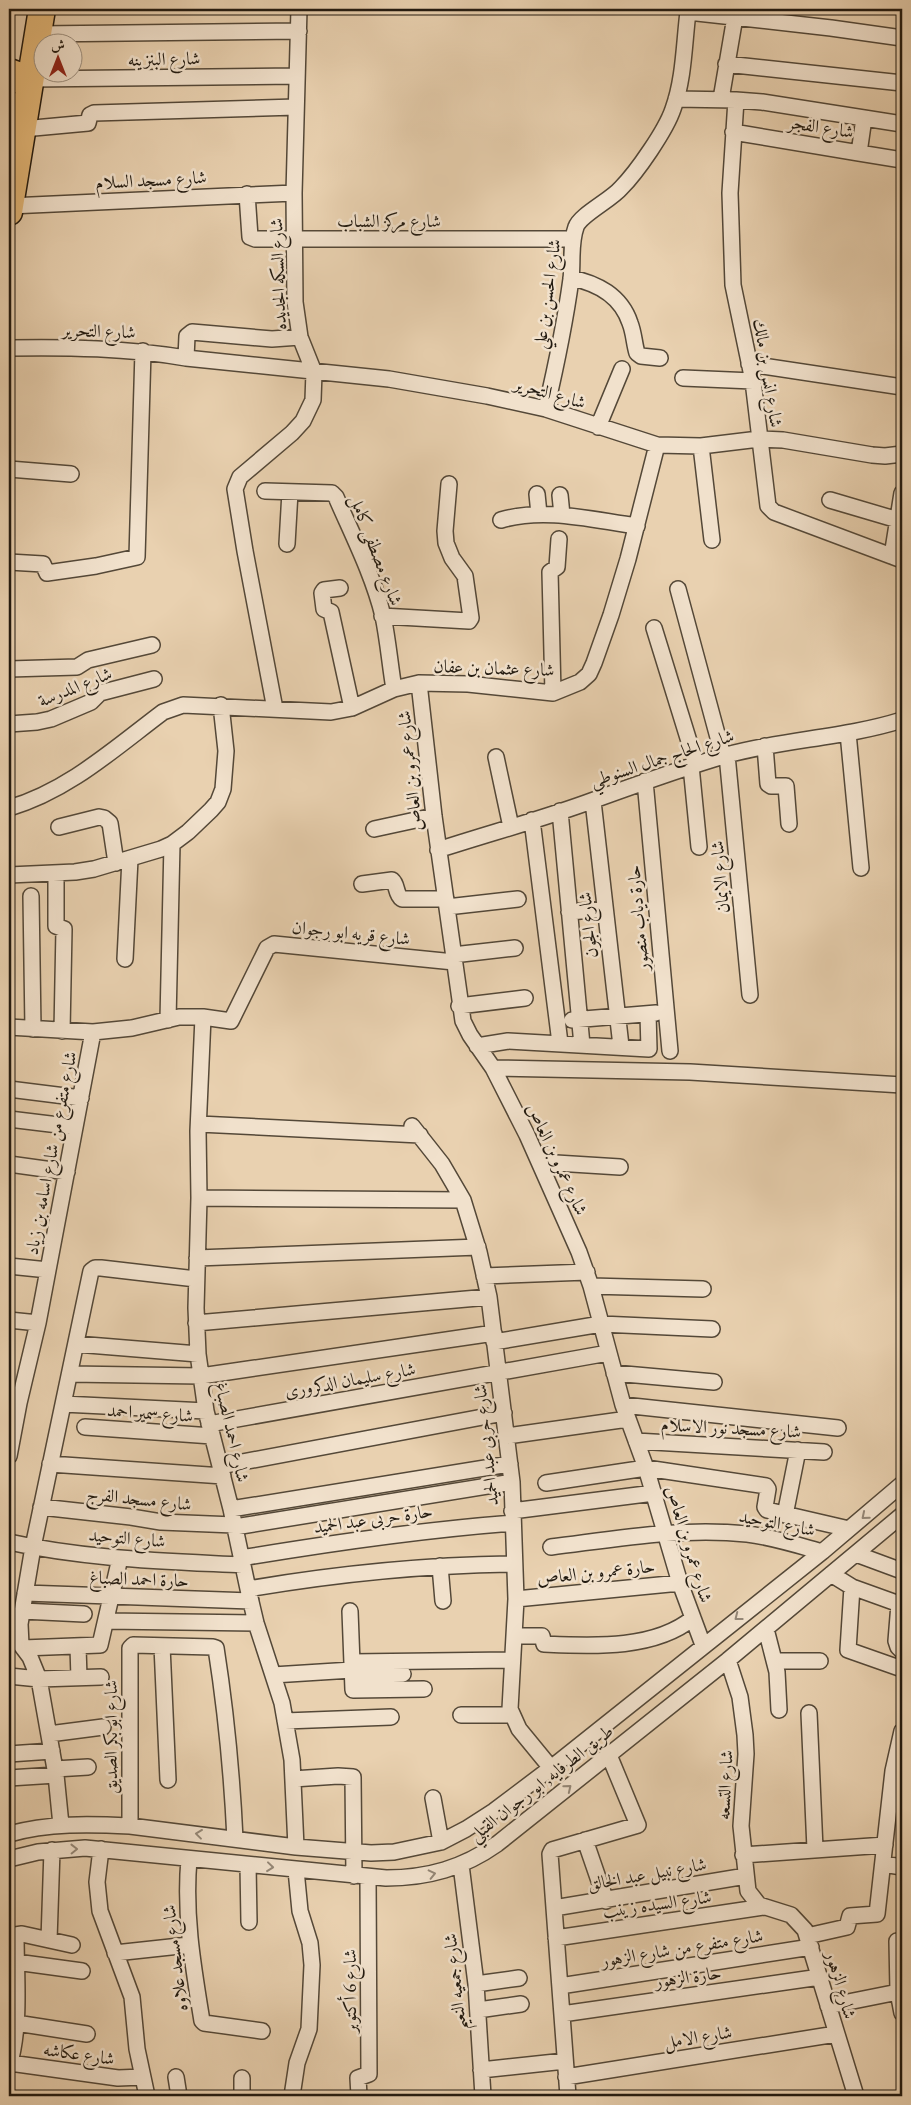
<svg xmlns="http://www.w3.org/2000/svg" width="911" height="2105" viewBox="0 0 911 2105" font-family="'EB Garamond',Amiri,serif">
  <rect width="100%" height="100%" fill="#e9d1b0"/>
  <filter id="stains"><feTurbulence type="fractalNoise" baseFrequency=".004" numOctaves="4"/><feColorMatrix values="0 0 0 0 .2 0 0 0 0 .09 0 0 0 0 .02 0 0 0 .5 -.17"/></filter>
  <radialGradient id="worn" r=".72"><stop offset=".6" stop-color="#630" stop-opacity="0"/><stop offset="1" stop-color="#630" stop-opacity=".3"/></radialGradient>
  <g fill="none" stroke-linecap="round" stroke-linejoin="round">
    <defs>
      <path id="street" d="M 39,34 L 299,31
        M 726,64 L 902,83
        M 31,79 L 297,76
        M 676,99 L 736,100 L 762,102 L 864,118
        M 721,99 L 735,17 L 735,9
        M 736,100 L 730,193 L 733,285 L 753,381 L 768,506 L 774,512 L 902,560
        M 23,129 L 88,123 L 90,115 L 94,113 L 296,107
        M 733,132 L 859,153 L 864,118 L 902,124
        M 859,153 L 902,160
        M 247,194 L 250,237 L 255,239 L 573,239
        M 10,206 L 294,193
        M 571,278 C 597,283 621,296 630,323 C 634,333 634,343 637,353 L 641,356 L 660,358
        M 9,348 C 68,347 127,348 186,358 L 187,336 L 192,332 L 272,339 L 300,337
        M 186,358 L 389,379 L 487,396 L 546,409 L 657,445 L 701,446 L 759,439 L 783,440 L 872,455 L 885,456 L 902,454
        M 749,364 L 902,387
        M 683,378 L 753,381
        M 546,409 C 556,366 565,323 571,279 C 573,262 570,243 576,227 C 580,215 611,200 621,188 C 637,172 666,130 673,109 C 684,79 684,44 688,12 L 831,28 L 902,38
        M 598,427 L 622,369
        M 701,446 L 712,540
        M 9,469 L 71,474
        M 265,491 L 332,493 L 336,497 C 353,536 373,575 383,616 C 388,640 390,665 394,689
        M 537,494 L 539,514
        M 560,495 L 562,515
        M 830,500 L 898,520
        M 501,520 C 545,507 592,520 637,526
        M 287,544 L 290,492
        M 892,556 L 902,493
        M 9,562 L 43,564 L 47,573 L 96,566 L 137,557 L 143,351
        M 340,588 L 324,590 L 322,593 L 324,609 L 331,612 L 352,708
        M 678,589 L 723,756
        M 382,616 L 469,621 L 471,618 L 465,576 L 452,558 L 446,543 L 445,531 L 449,484
        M 654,628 L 696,764
        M 9,669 L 77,667 L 88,660 L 152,645
        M 419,683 L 434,816 L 463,1021 L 470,1035 L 493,1068 L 527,1135 L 579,1252 L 591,1286 L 623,1405 L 646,1468 L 680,1583 L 703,1645
        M 553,693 L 550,572 L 557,567 L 559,539
        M 275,709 L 245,551 L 235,489 L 240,477 L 292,433 L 303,421 L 313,400 L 314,372 L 300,337 L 295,302 L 294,193 L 299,9
        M 9,724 L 37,722 L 51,719 L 91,702 L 100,693 L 154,679
        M 848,733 L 861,868
        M 765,746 L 768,784 L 771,786 L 786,786 L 789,824
        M 727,755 L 750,995
        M 496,757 L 511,827
        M 691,766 L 699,847
        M 645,781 L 670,1051
        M 593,801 L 621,1046
        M 9,808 C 68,791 115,748 163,712 L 183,705 L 331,712 L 352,708 L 394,689 L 419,683 L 468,684 L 553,693 L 580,682 L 589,674 L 594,663 L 611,615 L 628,559 L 657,445
        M 560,811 L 582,1045
        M 532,820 L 560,1043
        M 59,827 L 99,817 L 104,818 L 110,823 L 116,863
        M 374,829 L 434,816
        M 438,850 C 490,833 543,819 594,800 C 638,784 682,768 727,755 C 785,739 845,738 902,720
        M 56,873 L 56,926 L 64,929 L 62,1031
        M 9,875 L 75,872 L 94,869 L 161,849 L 172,844 L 188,832 L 211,810 L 218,802 L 223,789 L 226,751 L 221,705
        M 362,884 L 392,880 C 398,885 395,894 402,899 L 446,899
        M 31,896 L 33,1029
        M 447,907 L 518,899
        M 569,912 L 605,909
        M 453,955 L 515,948
        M 125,959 L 130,859
        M 459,1006 L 525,998
        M 203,1017 L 198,1131 L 199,1198 L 196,1308 L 198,1354 L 206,1411 L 231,1509 L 248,1589 L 256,1623 L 282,1703 L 292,1760 L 296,1847
        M 168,1020 L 172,844
        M 572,1020 L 656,1013
        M 9,1027 L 93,1032 L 132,1028 L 179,1017 L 203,1017 L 231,1021 L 267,948 L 274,944 L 454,962
        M 477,1046 L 508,1041 L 649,1049 L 648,1014
        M 493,1068 L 690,1072 L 902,1085
        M 9,1089 L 81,1098
        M 9,1119 L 75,1127
        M 199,1124 L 420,1135
        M 412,1126 L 442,1164 L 463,1200 L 479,1252 L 489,1297 L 512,1482 L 516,1599 L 510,1709 L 519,1729 L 551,1768
        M 540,1162 L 620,1167
        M 9,1164 L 67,1172
        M 199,1198 L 463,1200
        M 197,1258 L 478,1247
        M 9,1266 L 48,1270
        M 484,1276 L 587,1272
        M 591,1286 L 703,1289
        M 9,1320 L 38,1323
        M 196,1323 L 489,1297
        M 494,1342 L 601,1324 L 712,1329
        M 76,1344 L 198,1354
        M 614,1373 L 714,1382
        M 70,1374 L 201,1376 L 494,1333
        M 63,1404 L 206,1411
        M 623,1405 L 838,1428
        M 209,1424 L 608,1353
        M 85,1427 L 212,1436
        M 507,1436 L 628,1419
        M 636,1441 L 824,1452
        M 9,1456 L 19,1403 L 38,1323 L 93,1032
        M 50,1464 L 223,1476
        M 221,1466 L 504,1413
        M 546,1483 L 646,1468 L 766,1486 L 768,1489 L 765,1507 L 767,1510 L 849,1529
        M 41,1507 L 131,1517 L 161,1522 L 234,1525
        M 231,1509 L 510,1464
        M 512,1511 L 654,1493
        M 785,1515 L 798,1450
        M 235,1527 L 512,1482
        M 9,1542 C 85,1559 164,1561 242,1565
        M 551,1547 C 616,1539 682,1527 747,1534 C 772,1537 797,1545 822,1552
        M 856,1554 L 902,1571
        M 241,1558 C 331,1543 421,1530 512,1523
        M 440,1566 L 443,1601
        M 831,1574 L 852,1587 L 902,1605
        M 852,1587 L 848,1650 L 902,1669
        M 248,1589 C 336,1574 424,1565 514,1564
        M 25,1593 L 251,1601
        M 516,1599 L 680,1583
        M 899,1604 L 896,1641 L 898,1647 L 902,1651
        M 22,1611 L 84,1614
        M 350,1611 L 353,1690 L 424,1689
        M 106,1621 L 256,1623
        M 766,1629 L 777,1672 L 779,1710
        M 514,1636 L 542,1636 L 544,1644 C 591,1646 654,1650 693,1618
        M 162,1646 L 168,1780
        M 78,1647 L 79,1678
        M 23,1648 L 100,1645 L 120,1558
        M 728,1660 L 740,1697 L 745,1735 L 746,1754 L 741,1826 L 748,1891 L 759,1905 L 791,1915 L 805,1930 L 856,2096
        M 775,1661 L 820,1661
        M 352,1662 L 512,1660
        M 273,1675 L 352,1670
        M 9,1676 L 39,1679 L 101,1677
        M 353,1676 L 403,1674
        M 809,1713 L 815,1849
        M 461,1715 L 511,1715
        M 285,1721 L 391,1717
        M 49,1734 L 103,1727
        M 9,1754 L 52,1751
        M 55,1769 L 88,1767
        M 9,1778 L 56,1775
        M 293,1779 L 338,1776 L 353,1777 L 354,1876
        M 433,1798 L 441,1842
        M 61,1825 L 56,1775 L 39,1679 L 30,1657 L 21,1645 L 20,1624 L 33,1547 L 91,1271 L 95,1268 L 101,1268 L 196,1279
        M 130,1826 L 130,1648 L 133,1645 L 213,1647 L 216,1648 C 226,1712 232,1775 235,1839
        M 9,1834 C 49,1823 89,1824 130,1826 L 296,1847 L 371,1853 L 394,1852 L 441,1842 L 466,1829 L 494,1811 L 551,1768 L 822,1552 L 902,1484
        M 585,1840 L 606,1901
        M 101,1849 L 97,1882 L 100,1911 L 132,1997 L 137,2049 L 147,2096
        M 743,1855 L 885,1845
        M 9,1859 L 38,1852 L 85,1848 L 386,1878 C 428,1878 463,1868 497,1844 L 728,1660 L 902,1515
        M 189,1859 C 184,1914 193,1966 202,2021 L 204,2023 L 262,2031
        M 883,1864 L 902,1867
        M 248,1865 L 249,1922
        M 461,1865 L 476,1984 L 483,2096
        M 554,1908 L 746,1876
        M 9,1936 L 22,1934 L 72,1945
        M 807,1936 L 847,1927 L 850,1916 L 877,1914 L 893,1771 L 902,1731
        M 556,1938 L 764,1907
        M 49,1940 L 52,1850
        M 897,1941 L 898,1992 L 902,2013
        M 115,1953 L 189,1945
        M 16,1962 L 82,1971
        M 476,1984 L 519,1978
        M 560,1986 L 811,1947
        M 828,2006 L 898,1992
        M 478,2010 L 521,2004
        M 562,2014 L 820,1977
        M 16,2023 L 87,2034
        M 10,2063 L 118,2078 L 143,2077
        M 9,2066 C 21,2025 16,1977 16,1935
        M 481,2070 L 565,2061
        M 176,2077 L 179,2096
        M 566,2077 L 836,2034
        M 242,2096 L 242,2078
        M 292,2096 L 297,2063 L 309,2029 L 312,1965 L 310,1943 L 300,1911 L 296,1870
        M 359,2096 L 358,2078 L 369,2074 L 368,1877
        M 568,2096 L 550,1854 L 552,1850 L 638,1825 L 609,1755"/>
      <path id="highway" d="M 9,72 L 20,76 L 29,89
        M 9,212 L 42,9"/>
    </defs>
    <!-- street casing -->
    <use href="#street" stroke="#544838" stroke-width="18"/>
    <!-- highway casing -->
    <use href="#highway" stroke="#221a10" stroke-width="29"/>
    <!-- street -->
    <use href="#street" stroke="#f1e1cc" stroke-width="15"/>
    <!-- highway -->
    <use href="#highway" stroke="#e4b878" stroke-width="26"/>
  </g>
  <!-- one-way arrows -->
  <defs><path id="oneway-chevron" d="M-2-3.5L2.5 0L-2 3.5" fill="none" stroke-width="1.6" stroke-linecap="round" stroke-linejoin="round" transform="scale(1.25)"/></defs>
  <g stroke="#948777">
    <use href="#oneway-chevron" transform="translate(865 1516) rotate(140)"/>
    <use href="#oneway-chevron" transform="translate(738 1617) rotate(142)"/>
    <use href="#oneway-chevron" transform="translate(568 1788) rotate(-39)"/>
    <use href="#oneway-chevron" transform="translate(199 1834) rotate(-173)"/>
    <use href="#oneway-chevron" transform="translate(74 1849) rotate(-1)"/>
    <use href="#oneway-chevron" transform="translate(270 1867) rotate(6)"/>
    <use href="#oneway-chevron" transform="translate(432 1874) rotate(-13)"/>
  </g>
  <g text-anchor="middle" stroke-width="5" stroke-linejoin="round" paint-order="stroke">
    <!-- street labels -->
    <g font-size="18" fill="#221a10" stroke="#f1e1cc">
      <text transform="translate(164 59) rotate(-1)" y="6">شارع البنزينه</text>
      <text transform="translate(821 127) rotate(9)" y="6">شارع الفجر</text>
      <text transform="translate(151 180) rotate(-3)" y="6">شارع مسجد السلام</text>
      <text x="389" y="227">شارع مركز الشباب</text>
      <text transform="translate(278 274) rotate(-92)" y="6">شارع السكه الجديده</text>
      <text transform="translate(547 294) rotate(-82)" y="6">شارع الحسن بن علي</text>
      <text transform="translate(99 331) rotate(2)" y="6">شارع التحرير</text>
      <text transform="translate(768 373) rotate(81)" y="6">شارع انس بن مالك</text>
      <text transform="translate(550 393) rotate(16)" y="6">شارع التحرير</text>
      <text transform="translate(376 550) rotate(69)" y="6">شارع مصطفى كامل</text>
      <text transform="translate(494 668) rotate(2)" y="6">شارع عثمان بن عفان</text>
      <text transform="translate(75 687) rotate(-22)" y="6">شارع المدرسة</text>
      <text transform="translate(662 758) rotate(-18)" y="6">شارع الحاج جمال السنوطي</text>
      <text transform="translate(410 771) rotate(-96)" y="6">شارع عمرو بن العاص</text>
      <text transform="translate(720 877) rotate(-95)" y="6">شارع الايمان</text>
      <text transform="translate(638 918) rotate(-95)" y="6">حارة دياب منصور</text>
      <text transform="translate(588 925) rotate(-96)" y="6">شارع الجون</text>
      <text transform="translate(351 933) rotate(6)" y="6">شارع قريه ابو رجوان</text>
      <text transform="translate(51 1153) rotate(-79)" y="6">شارع متفرع من شارع اسامه بن زياد</text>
      <text transform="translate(557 1159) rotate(65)" y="6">شارع عمرو بن العاص</text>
      <text transform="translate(350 1380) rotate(-10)" y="6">شارع سليمان الدكرورى</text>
      <text transform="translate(150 1413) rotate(4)" y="6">شارع سمير احمد</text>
      <text transform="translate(731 1428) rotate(3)" y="6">شارع مسجد نور الاسلام</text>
      <text transform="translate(232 1432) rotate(77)" y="6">شارع احمد الصباغ</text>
      <text transform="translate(486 1445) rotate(-96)" y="6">شارع حربى عبد الحميد</text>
      <text transform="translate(139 1499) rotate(6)" y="6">شارع مسجد الفرج</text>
      <text transform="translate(373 1519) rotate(-8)" y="6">حارة حربى عبد الحميد</text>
      <text transform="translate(777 1523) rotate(11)" y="6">شارع التوحيد</text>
      <text transform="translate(127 1538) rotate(5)" y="6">شارع التوحيد</text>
      <text transform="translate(689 1544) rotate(73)" y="6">شارع عمرو بن العاص</text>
      <text transform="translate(596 1572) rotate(-6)" y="6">حارة عمرو بن العاص</text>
      <text transform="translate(139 1579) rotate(2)" y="6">حارة احمد الصباغ</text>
      <text transform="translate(111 1737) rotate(-90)" y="6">شارع ابو بكر الصديق</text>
      <text transform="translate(541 1783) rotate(-38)" y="6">طريق الطرفايه, ابو رجوان القبلي</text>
      <text transform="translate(725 1785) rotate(-87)" y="6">شارع التسعه</text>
      <text transform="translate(647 1874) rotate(-10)" y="6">شارع نبيل عبد الخالق</text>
      <text transform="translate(657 1904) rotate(-8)" y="6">شارع السيده زينب</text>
      <text transform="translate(682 1948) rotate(-9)" y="6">شارع متفرع من شارع الزهور</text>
      <text transform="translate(175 1958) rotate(-97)" y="6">شارع مسجد علاوه</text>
      <text transform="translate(688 1977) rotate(-8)" y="6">حارة الزهور</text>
      <text transform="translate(455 1982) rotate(-96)" y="6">شارع جمعيه النعيم</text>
      <text transform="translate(841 1985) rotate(74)" y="6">شارع الزهور</text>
      <text transform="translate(350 1991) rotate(-90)" y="6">شارع 6 أكتوبر</text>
      <text transform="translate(698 2037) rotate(-9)" y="6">شارع الامل</text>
      <text transform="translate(79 2054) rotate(8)" y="6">شارع عكاشه</text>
    </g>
  </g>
  <!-- margin -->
  <rect width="911" height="2105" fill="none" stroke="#e9d1b0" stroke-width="30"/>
  <rect x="10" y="10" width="891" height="2085" fill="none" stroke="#221a10" stroke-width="2.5"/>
  <rect x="15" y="15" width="881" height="2075" fill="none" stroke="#221a10"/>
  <!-- north arrow -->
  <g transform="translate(58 58)"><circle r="24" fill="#f1e1cc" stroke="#9e9181"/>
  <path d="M0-4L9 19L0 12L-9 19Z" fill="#8f2418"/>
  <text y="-8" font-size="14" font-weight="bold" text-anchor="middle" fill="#221a10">ش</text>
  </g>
  <rect width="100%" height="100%" filter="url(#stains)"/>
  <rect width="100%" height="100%" fill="url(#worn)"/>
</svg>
